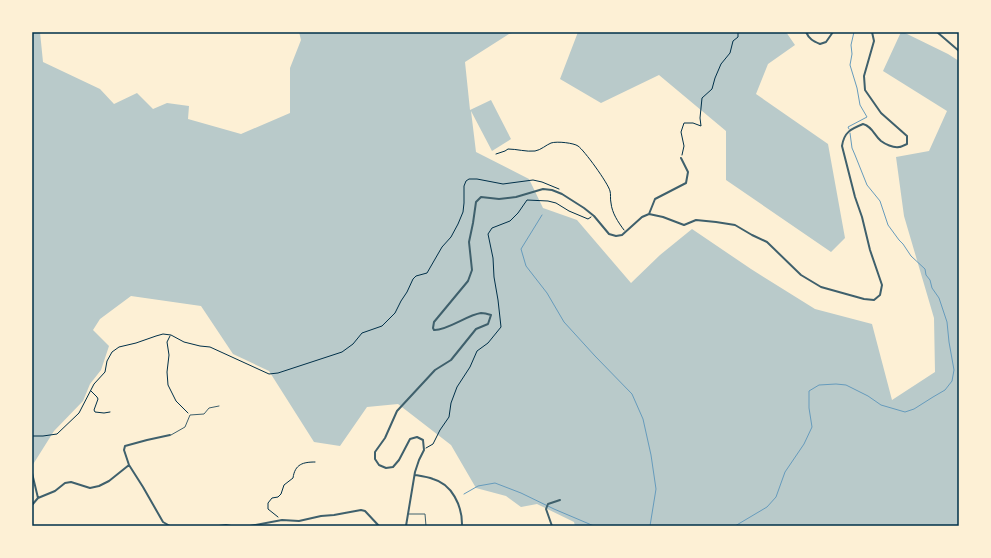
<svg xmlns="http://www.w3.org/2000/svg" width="991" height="558" viewBox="0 0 991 558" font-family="Cabin,sans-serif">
  <rect width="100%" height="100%" fill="#fdf0d5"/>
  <!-- green -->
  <path fill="#b9caca" d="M 32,32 L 40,32 L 43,62 L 100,89 L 114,104 L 137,93 L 153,109 L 167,103 L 189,106 L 188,119 L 241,134 L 290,113 L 290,68 L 301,40 L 299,32 L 515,32 L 509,34 L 465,62 L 470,110 L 491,100 L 511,139 L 492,151 L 471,111 L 476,152 L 529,179 L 543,208 L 577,220 L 631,283 L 660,255 L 692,229 L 751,269 L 815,309 L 872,324 L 892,400 L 935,372 L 934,318 L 904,216 L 896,157 L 929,151 L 947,111 L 883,71 L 901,32 L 903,32 L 948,54 L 959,61 L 959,526 L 575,526 L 574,522 L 537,504 L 521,507 L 506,496 L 476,488 L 451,445 L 398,404 L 367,407 L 340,446 L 314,442 L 269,371 L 233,354 L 201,306 L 131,296 L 100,319 L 93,330 L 109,346 L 101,370 L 90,384 L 83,401 L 54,431 L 32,466 Z
    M 578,32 L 786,32 L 795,45 L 768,64 L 756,94 L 828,144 L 845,238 L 831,252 L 726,180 L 726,131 L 659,75 L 601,103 L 560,79 Z"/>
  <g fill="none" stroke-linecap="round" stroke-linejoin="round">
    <!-- stream -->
    <path stroke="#669bbc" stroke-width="1" d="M 849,129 L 848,127 L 867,117 L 860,105 L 857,88 L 850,65 L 852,54 L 851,45 L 854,32
      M 542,215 L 521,249 L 526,266 L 547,293 L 564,322 L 595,356 L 632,394 L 643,419 L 651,455 L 656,489 L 650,526
      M 464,494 L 478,486 L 495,483 L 521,493 L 554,509 L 594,526
      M 735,526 L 767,507 L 776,497 L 785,472 L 804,444 L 812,427 L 809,408 L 809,391 L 819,385 L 836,384 L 846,385 L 868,396 L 881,405 L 905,412 L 914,409 L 933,397 L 945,390 L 952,381 L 954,370 L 949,342 L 947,322 L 939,298 L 932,288 L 930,280 L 926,275 L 925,269 L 911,256 L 903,244 L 899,240 L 888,225 L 880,201 L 867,185 L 855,155 L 852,148 L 850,133"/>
    <!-- path -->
    <path stroke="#003049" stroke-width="1" d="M 496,154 L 505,151 L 508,149 C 517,149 526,152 535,151 C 541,150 546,145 551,143 C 557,141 574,143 578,146 C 584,150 608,183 610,191 C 611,194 610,199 611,203 C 612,213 618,222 624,230
      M 682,155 L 684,146 L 681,132 L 684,123 L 693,123 L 701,126 L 700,118 L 702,98 L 712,89 L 715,78 L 721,64 L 730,53 L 733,41 L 738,37 L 738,32
      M 170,336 L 167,342 L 169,355 L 167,372 L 168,385 L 176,401 L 188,413
      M 91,391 L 97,397 L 98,399 L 94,410 L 95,412 L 104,413 L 110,412
      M 32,436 L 43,436 L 57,434 L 79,413 L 94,384 L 105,372 L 107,361 L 112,352 L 119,347 L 136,343 L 156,336 L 163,334 L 171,335 L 184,342 L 200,346 L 210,347 L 269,374 L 278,373 L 342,352 L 353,344 L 362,333 L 382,326 L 395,313 L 401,301 L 407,292 L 413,279 L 416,276 L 427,273 L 442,247 L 451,237 L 458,224 L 463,212 L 464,203 L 464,186 L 466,181 L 469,179 L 477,179 L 503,184 L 533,180 L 542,182 L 559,189
      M 426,448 L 433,444 L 440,430 L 449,417 L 451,403 L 457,387 L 470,367 L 477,351 L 488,343 L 501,327 L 498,300 L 494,277 L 493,258 L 488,234 L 492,228 L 510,221 L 518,213 L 527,200 L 548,201 L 556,203 L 569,211 L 588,219 L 591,217
      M 278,517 L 268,509 L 268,503 L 272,498 L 278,497 L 281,494 L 284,485 L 293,478 C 295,464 303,462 315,462"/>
    <!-- service -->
    <path stroke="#3f606c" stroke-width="1" d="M 171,435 L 185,427 L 190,415 L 204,414 L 209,408 L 219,406
      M 409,514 L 425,514 L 426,526"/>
    <!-- minor -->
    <path stroke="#3f606c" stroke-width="2" d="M 806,32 C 809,39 813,41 820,44 L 826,42 L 833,32
      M 937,32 L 959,51
      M 649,214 L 663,217 L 684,225 L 696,220 L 716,222 L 735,225 L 752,235 L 767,242 L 801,275 L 821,287 L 864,299 L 874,300 L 880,295 L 882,285 L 870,250 L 862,217 L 855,197 L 842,146 C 844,132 851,129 863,124 C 872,126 874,135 881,141 C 885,144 893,148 899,147 C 901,147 905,145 907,144 L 907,136 L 881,113 L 865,90 L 864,76 L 874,41 L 872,32
      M 32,473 L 38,498
      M 415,475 C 421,476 428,477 433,479 C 452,484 462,506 462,524
      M 32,505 L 38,498 L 55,491 L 65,483 L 71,482 L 90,488 L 99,486 L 109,481 L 129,465
      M 170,526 L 163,522 L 143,487 L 129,465 L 124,450 L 125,446 L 147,440 L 170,435
      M 219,526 L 226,525 L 231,526
      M 250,526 L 282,520 L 299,521 L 321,516 L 334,515 L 361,510 L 365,511 L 379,526
      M 406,526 L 415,472 L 419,460 L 424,450 L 423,440 L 417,437 L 410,439 L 399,460 L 393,467 L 386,468 L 379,465 L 375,459 L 375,452 L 385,438 L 397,411 L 435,370 L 451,360 L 476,329 L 488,324 L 491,315 C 488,314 484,313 481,313 C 467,315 446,331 434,330 L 433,328 L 434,322 L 468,281 L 472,270 L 469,242 L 473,223 L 476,202 L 481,197 L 499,199 L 516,197 L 543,189 L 552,190 L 562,194 L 584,208 L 594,216 L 609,234 L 616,236 L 622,235 L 642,217 L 649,214 L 655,199 L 686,183 L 688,172 L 681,158
      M 552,526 L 546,509 L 548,504 L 560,500"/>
  </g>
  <!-- border -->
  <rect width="991" height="558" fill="none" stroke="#fdf0d5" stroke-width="66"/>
  <rect x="33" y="33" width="925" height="492" fill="none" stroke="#003049" stroke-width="1.5"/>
</svg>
